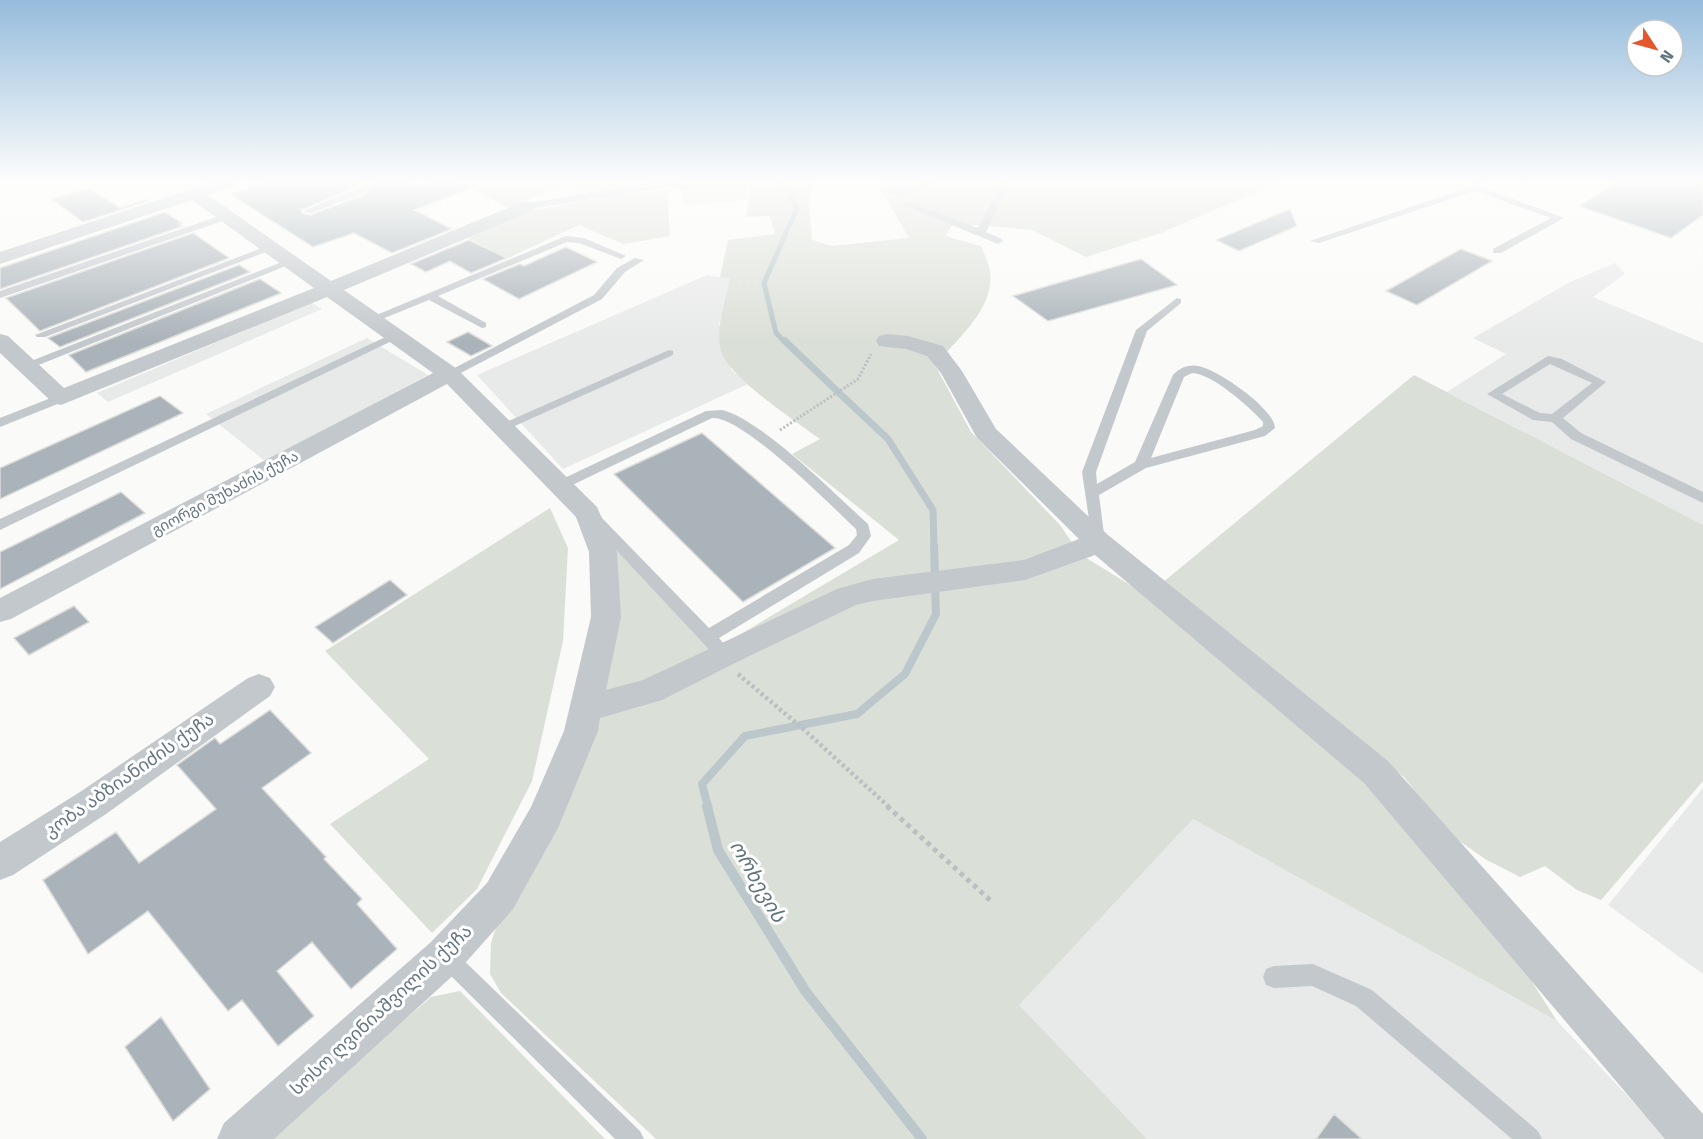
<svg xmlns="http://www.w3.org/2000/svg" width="1703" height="1139" viewBox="0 0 1703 1139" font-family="'Fira Sans','Noto Sans Georgian',sans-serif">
  <rect width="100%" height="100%" fill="#fafaf8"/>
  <!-- built -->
  <path fill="#e8e9e9" d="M 582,182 L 744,182 L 748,200 L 684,205 L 681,191 L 669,185 L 598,198 L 577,196 L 570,184 Z
    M 1615,263 L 1625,274 L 1593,297 L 1703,343 L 1703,525 L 1447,392 L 1506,354 L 1473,338 L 1570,282 Z
    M 707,275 L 731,279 L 719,324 L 731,370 L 748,384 L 563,469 L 477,375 Z
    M 311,302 L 322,309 L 108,402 L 97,393 Z
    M 367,338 L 428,375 L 265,461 L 206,414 Z
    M 1703,788 L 1703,974 L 1608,905 Z
    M 1193,819 L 1557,1021 L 1668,1139 L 1147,1139 L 1018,1005 Z"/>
  <!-- green -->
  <path fill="#dadfd7" d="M 458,182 L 582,182 L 546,192 L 510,208 Z
    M 748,182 L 812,182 L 809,207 L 812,240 L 832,246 L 909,238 L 879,186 L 887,182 L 1279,182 L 1161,233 L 1086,257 L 1032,230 L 979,225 L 952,225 L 945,236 L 981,246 C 984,254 989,264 990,272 C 995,309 956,340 935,365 L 971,432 L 1060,525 L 1073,544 L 1088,559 L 1148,596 L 1399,813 L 1518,960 L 1557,1021 L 1193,819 L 1019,1005 L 1147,1139 L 656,1139 L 501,993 L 490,974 L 491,943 L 502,908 L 539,855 L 610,543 L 712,651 L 899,540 L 792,454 L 820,439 C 796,421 729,378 721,351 C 715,328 725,302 730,279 L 720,277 L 728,240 L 775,234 L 770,216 L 746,217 L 750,195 Z
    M 667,190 L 670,236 L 623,244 L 579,225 L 508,258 L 468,238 L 530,211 L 611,196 Z
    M 1414,375 L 1703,525 L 1703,781 L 1601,900 L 1577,890 L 1545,866 L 1520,877 L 1485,859 L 1441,828 L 1405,778 L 1162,583 Z
    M 550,508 L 568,548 L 563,641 L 532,781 L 477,889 L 432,933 L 330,824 L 429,759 L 325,651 Z
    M 460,991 L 605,1139 L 267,1139 L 431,997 Z"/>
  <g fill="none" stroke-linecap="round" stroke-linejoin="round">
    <!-- stream-far3 -->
    <path stroke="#bbc7cb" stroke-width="5" d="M 782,182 L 797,208 L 764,283 L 776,333 L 786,343"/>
    <!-- stream-far2 -->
    <path stroke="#bbc7cb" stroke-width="7" d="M 785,341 L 837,391
      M 838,392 L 888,439 L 933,510 L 934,547"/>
    <!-- stream-far1 -->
    <path stroke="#bbc7cb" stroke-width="8" d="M 934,546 L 935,577
      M 708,807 L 702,784 L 745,736 L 857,714 L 905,674 L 936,614 L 935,586"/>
    <!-- stream -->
    <path stroke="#bbc7cb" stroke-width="10" d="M 707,806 L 718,850 L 806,992 L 922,1139"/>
  </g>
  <!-- building -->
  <path fill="#aab3b9" stroke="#dcdcda" stroke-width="1.5" d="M 267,182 L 361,182 L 356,187 L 301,210 L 302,213 L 310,215 L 364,195 L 376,182 L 409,182 L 418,187 L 431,182 L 481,184 L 414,210 L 452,229 L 392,253 L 354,233 L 313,247 L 230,194 Z
    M 1619,182 L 1703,182 L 1703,215 L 1671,238 L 1579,206 Z
    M 88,188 L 120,208 L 146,199 L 148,201 L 83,222 L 52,199 Z
    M 1290,209 L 1297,226 L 1239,251 L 1216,240 Z
    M 165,212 L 182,223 L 179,224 L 183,226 L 0,289 L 0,268 Z
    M 193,233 L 229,258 L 40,331 L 6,298 Z
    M 469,240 L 507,258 L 471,273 L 450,261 L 426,272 L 411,264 Z
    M 566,247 L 597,262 L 519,299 L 483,279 L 520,264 L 524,266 Z
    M 1461,249 L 1492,261 L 1417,305 L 1386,291 Z
    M 1141,259 L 1177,285 L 1048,321 L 1013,296 Z
    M 239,265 L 250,272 L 60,347 L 48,338 Z
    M 260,279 L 281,293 L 86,372 L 69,355 Z
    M 468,332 L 492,346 L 471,356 L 447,342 Z
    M 160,396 L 183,413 L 0,499 L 0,468 Z
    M 702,433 L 835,548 L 743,602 L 614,474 Z
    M 121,492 L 145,513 L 0,589 L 0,552 Z
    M 390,580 L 407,595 L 333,643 L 315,627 Z
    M 74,606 L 89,622 L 29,655 L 14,638 Z
    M 270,710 L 311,753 L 262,788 L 326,857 L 324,859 L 362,899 L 357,904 L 397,949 L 351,989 L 312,942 L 277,971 L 314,1016 L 278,1046 L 242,1000 L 228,1011 L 148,911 L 88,954 L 43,880 L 116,832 L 139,863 L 216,809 L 177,765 L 215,738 L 220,744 Z
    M 161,1017 L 210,1089 L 173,1121 L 125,1047 Z
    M 1334,1114 L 1362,1139 L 1316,1139 Z"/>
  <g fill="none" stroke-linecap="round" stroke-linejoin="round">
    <!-- path-far2 -->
    <path stroke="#bbbfc2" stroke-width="3" stroke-dasharray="2 2" stroke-linecap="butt" d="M 780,430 L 858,379 L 871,354"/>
    <!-- path-far1 -->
    <path stroke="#bbbfc2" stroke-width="4.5" stroke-dasharray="3 3" stroke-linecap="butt" d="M 738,674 L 801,727 L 889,807"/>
    <!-- path -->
    <path stroke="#bbbfc2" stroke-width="5" stroke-dasharray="4.5 4.5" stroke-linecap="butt" d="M 887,806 L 991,901"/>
    <!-- service -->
    <path fill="#c3c8cc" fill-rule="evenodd" d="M 364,182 L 374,182 L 363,193 L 311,213 L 303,211 L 357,189 Z
      M 657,182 L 678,182 L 690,188 L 685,191 L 668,185 L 656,189 L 528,209 L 523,206 L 528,203 Z
      M 922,182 L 934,182 C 923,190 899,200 886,192 L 891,189 L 907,188 Z
      M 1001,182 L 1010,182 L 986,232 L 1002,239 L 1003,241 L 998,244 L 901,204 L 909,202 L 978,228 Z
      M 1475,182 L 1484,182 L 1481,187 L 1564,218 L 1501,253 L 1493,253 L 1493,249 L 1551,218 L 1475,191 L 1319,243 L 1310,241 L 1472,186 Z
      M 228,213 L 233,216 L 231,218 L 0,298 L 0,291 Z
      M 566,236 L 584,238 L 626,256 L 621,259 L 579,243 L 567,242 L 438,296 L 486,323 L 486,327 L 482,328 L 429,300 L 377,321 L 369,321 L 367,319 Z
      M 267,246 L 276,248 L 45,337 L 37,337 L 35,335 Z
      M 635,258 L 644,260 L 625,272 L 602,299 L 453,377 L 449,378 L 443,374 L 594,295 L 617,268 Z
      M 287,260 L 296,262 L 31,368 L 27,369 L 21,365 Z
      M 1177,298 L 1181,299 L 1181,303 L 1147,331 L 1096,472 L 1097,484 L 1135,462 L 1173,375 C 1179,368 1189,364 1198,366 C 1217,369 1275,409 1275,428 L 1265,436 L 1146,468 L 1099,495 L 1105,542 L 1098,547 L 1093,546 L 1082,472 L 1136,330 ZM 1192,373 C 1211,373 1250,407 1263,422 L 1263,426 L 1255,430 L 1151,458 L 1184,377 Z
      M 394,333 L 398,334 L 398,338 L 0,530 L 0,519 Z
      M 669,350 L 673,351 L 673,355 L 508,429 L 498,429 L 497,426 Z
      M 1548,356 L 1562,359 L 1606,382 L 1563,418 L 1581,433 L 1703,492 L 1703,503 L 1571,439 L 1552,422 L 1533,420 L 1487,394 ZM 1550,364 L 1592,383 L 1552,414 L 1540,413 L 1502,394 Z
      M 61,394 L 67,398 L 65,401 L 0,427 L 0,418 Z
      M 722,410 C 761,419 836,495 868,524 L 871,536 L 859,553 L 719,638 L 732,654 L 730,659 L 724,660 L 718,659 L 590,522 L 588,519 L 590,516 L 600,516 L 709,628 L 849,545 L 857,535 L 856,529 C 830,505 743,416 712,418 L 566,488 L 556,488 L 554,485 L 556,482 L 706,411 Z
      M 445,946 L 452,949 L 640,1131 L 644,1139 L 615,1139 L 438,963 L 435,956 L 438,949 Z
      M 1313,964 L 1372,990 L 1538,1131 L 1542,1139 L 1512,1139 L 1356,1006 L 1312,986 L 1274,988 L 1266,985 L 1263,977 L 1266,969 L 1274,966 Z"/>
    <!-- minor -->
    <path fill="#c3c8cc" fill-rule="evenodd" d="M 212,182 L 238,182 L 236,186 L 208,195 L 331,281 L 522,202 L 534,202 L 537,206 L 534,210 L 344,290 L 457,369 L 597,507 L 617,552 L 621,617 L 606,690 L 643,680 L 837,589 L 873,579 L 1024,560 L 1079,539 L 977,438 L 941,373 L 927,356 L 906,349 L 879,346 L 876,341 L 879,336 L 887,334 L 908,336 L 943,346 L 962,371 L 996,429 L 1108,535 L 1388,761 L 1703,1114 L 1703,1139 L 1665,1139 L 1364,783 L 1095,555 L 1025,580 L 873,601 L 856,605 L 735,663 L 662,700 L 600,718 L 598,731 L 558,828 L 513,909 L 459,970 L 274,1139 L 217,1139 L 224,1123 L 431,942 L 487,883 L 531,807 L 564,731 L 591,617 L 589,552 L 576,517 L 447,384 L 11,619 L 0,622 L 0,598 L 433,373 L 327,297 L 61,405 L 53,403 L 0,353 L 0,334 L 8,336 L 64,388 L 314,288 L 192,200 L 0,264 L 0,252 Z
      M 259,674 L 270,678 L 275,687 L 270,696 L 106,814 L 13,875 L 0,880 L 0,842 L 80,792 L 248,678 Z"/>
  </g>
  <!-- sky -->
  <linearGradient id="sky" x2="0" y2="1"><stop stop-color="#96bcdc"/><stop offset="0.53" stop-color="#fdfdfc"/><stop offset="1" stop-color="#fdfdfc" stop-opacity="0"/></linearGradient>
  <rect width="1703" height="342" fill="url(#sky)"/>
  <g text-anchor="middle" stroke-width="6" stroke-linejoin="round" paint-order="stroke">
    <!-- street labels -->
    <g font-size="15" fill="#657683" stroke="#fff">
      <text transform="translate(225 493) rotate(-28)" y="5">გიორგი მუხაძის ქუჩა</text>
    </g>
    <!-- near-street labels -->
    <g font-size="18" fill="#657683" stroke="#fff">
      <text transform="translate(129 775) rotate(-35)" y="6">კობა აბზიანიძის ქუჩა</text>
      <text transform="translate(381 1010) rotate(-43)" y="6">სოსო ღვინიაშვილის ქუჩა</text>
    </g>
    <!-- near-water labels -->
    <g font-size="20" font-style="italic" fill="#60757c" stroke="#fff">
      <text transform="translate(758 881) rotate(60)" y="7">ორხევის</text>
    </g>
  </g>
  <!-- north arrow -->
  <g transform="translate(1655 48) rotate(126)"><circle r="28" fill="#ffffff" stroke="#c1c8cd" stroke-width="1.5"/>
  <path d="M0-4.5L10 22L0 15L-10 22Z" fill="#e4572e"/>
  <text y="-9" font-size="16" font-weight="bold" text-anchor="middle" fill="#657683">N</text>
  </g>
</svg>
